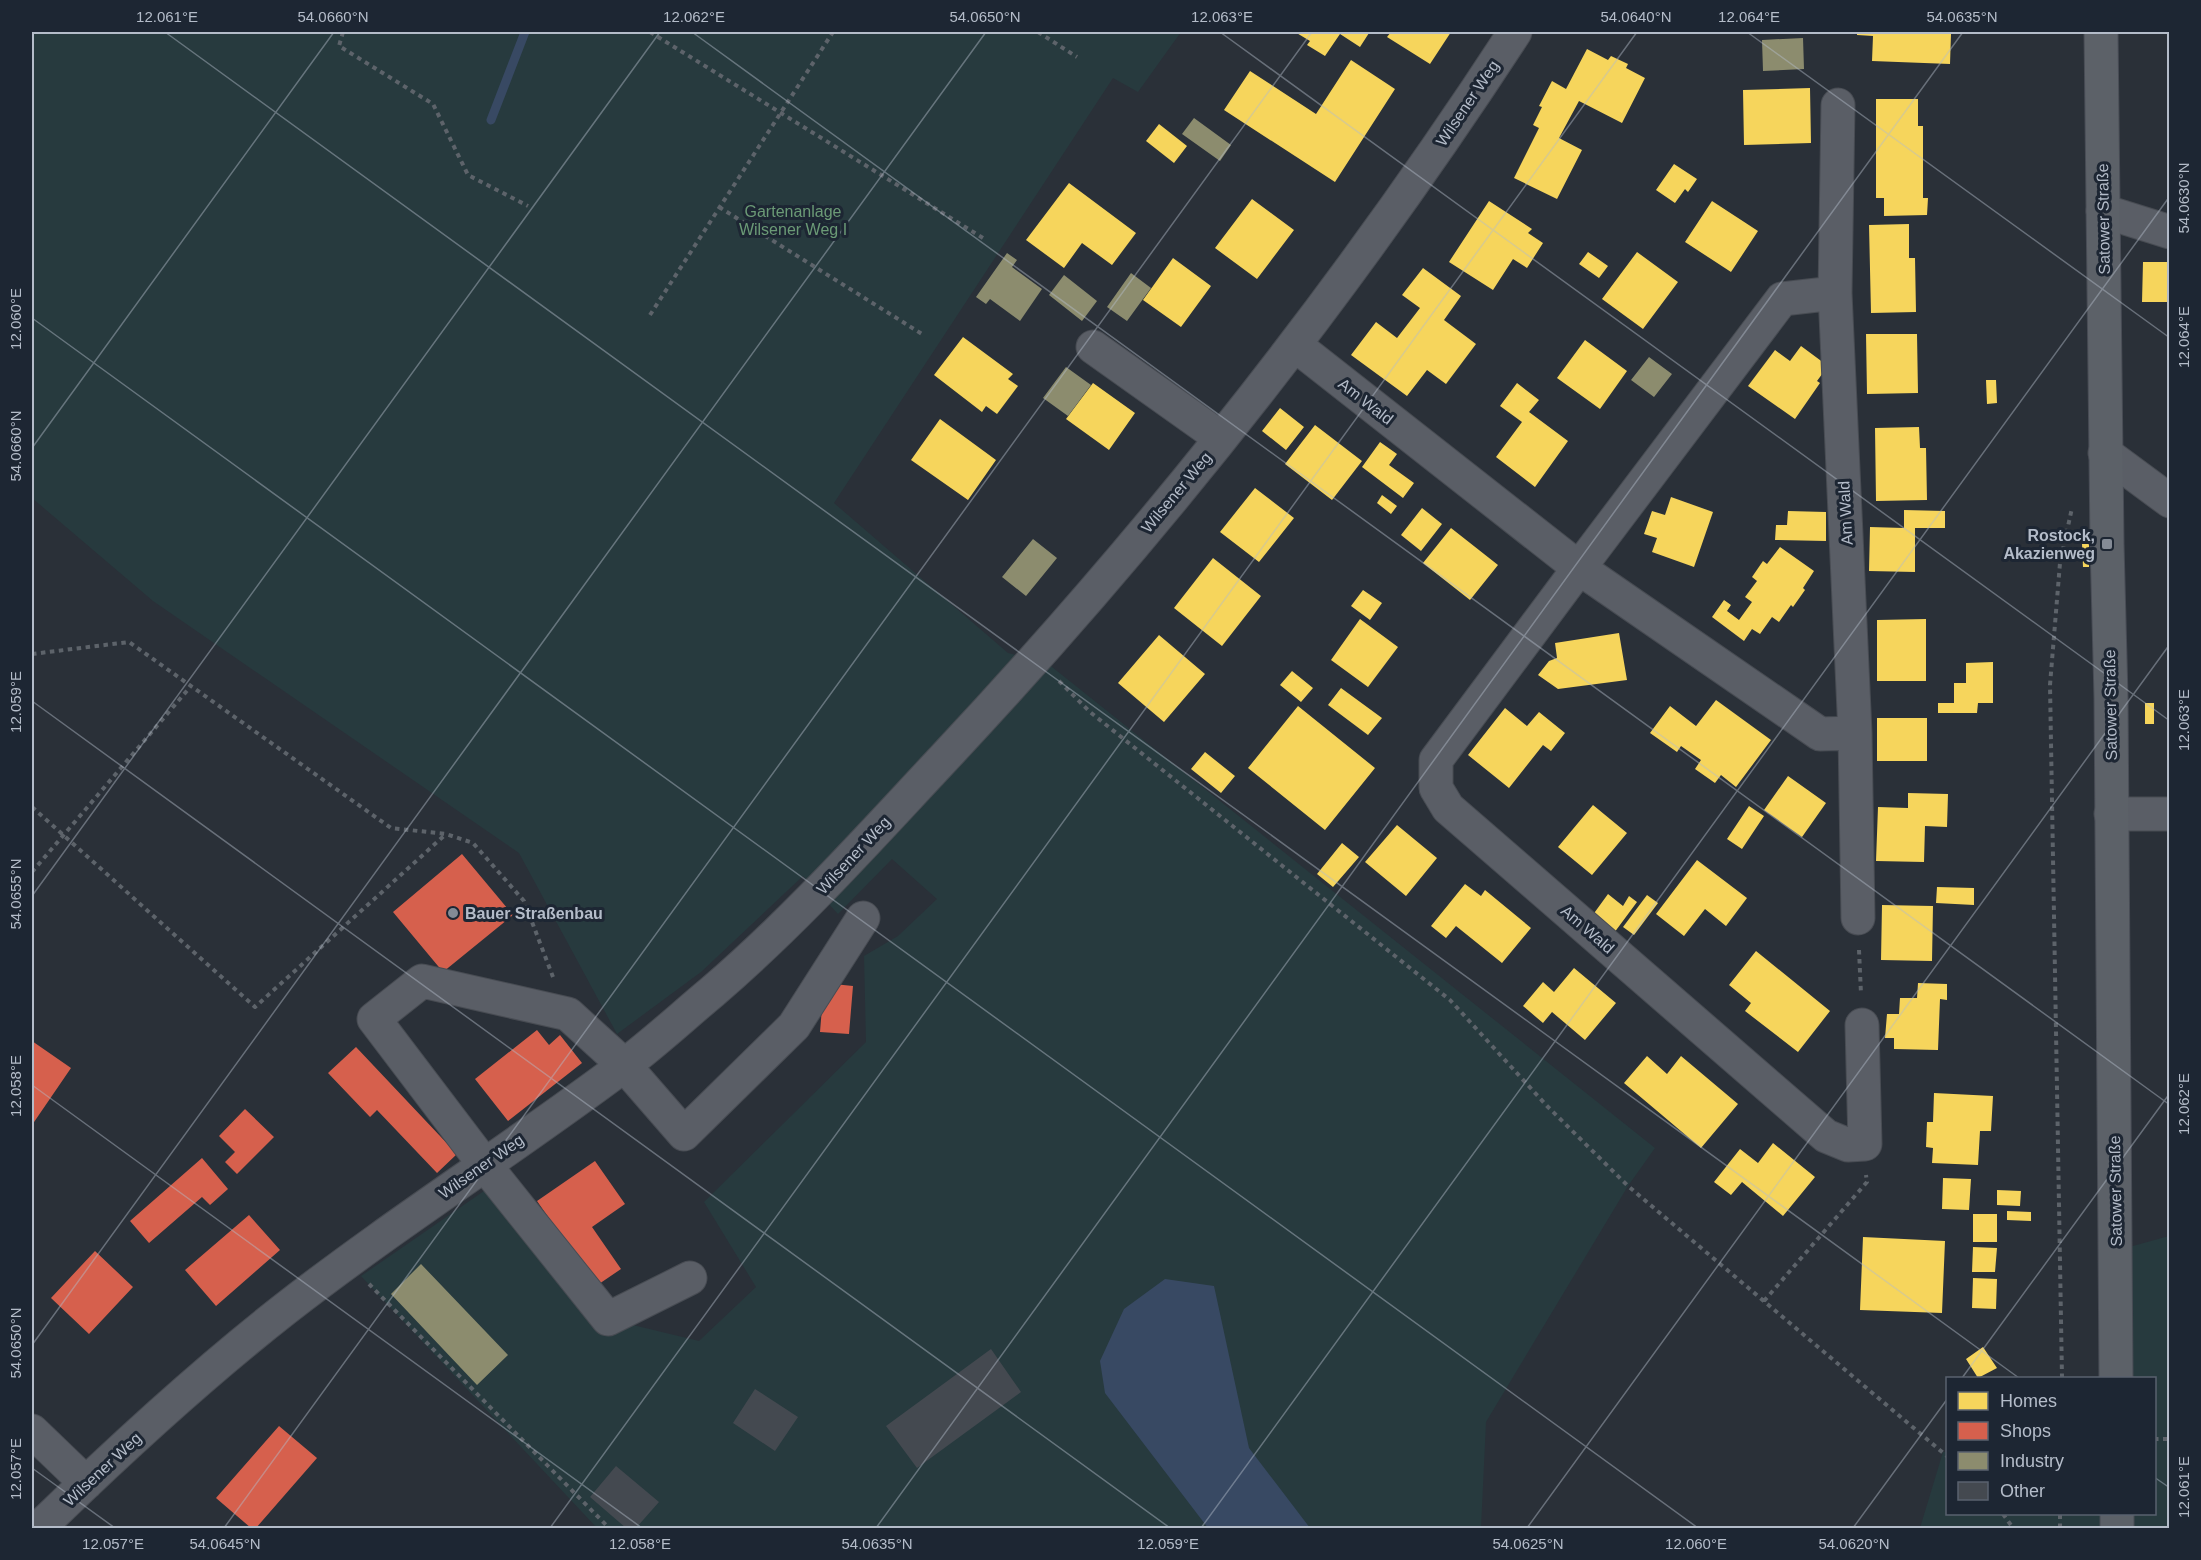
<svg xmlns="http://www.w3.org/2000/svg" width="2201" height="1560" viewBox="0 0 2201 1560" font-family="Arial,sans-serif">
  <rect width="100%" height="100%" fill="#2a3038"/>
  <!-- green -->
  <path fill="#273a3e" d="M 32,32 L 1181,32 L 1138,92 L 1113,78 L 834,503 L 1008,653 L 1047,663 L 1655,1148 L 1628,1186 L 1486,1422 L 1481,1528 L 597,1528 L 361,1276 L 497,1182 L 608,1319 L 699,1341 L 756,1287 L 704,1202 L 866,1042 L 864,956 L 898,936 L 937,899 L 892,859 L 838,914 L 803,876 L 701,972 L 617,1034 L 519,853 L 153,601 L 32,498 Z
    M 2169,1236 L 2169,1528 L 1920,1528 L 1943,1452 L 1947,1452 L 1948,1514 L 2154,1514 L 2154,1378 L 2116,1378 L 2115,1251 Z"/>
  <!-- water -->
  <path fill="#384963" d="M 1165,1279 L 1214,1286 L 1249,1448 L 1310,1528 L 1208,1528 L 1105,1393 L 1100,1361 L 1124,1309 Z"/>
  <!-- homes -->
  <path fill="#f6d55c" d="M 1295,32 L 1367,32 L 1369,33 L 1360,47 L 1340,34 L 1325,56 L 1307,45 L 1310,41 Z
    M 1391,32 L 1451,32 L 1430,64 L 1387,37 Z
    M 1857,32 L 1944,32 L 1944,33 L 1951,34 L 1950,64 L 1872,61 L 1873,36 L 1857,35 Z
    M 1587,49 L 1608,60 L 1611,56 L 1628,64 L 1626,68 L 1645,78 L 1622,123 L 1579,101 L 1559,138 L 1582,150 L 1557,199 L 1514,178 L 1539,128 L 1533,125 L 1542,107 L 1539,106 L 1552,81 L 1566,89 Z
    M 1351,60 L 1395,89 L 1335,182 L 1224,110 L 1250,71 L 1316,114 Z
    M 1810,88 L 1811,143 L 1744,145 L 1743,90 Z
    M 1876,99 L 1918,99 L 1918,126 L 1923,126 L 1923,198 L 1928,198 L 1927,215 L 1884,216 L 1884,198 L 1876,198 Z
    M 1159,124 L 1187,146 L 1174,163 L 1146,141 Z
    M 1674,164 L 1697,179 L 1688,192 L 1685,189 L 1675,203 L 1656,190 Z
    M 1069,183 L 1136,233 L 1112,265 L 1082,243 L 1064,268 L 1026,240 Z
    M 1252,199 L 1294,230 L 1257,279 L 1215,248 Z
    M 1489,201 L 1532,229 L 1528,233 L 1543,243 L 1527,268 L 1513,259 L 1493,290 L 1449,262 Z
    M 1712,201 L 1758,231 L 1731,272 L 1685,242 Z
    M 1909,224 L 1909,258 L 1915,258 L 1916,312 L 1871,313 L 1869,225 Z
    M 1588,252 L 1608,266 L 1599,278 L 1579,264 Z
    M 1637,252 L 1678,282 L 1643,329 L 1602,299 Z
    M 1173,258 L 1211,286 L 1181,327 L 1143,300 Z
    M 2143,262 L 2169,262 L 2169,302 L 2142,302 Z
    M 1423,268 L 1461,296 L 1444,320 L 1476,344 L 1446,384 L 1427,370 L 1407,396 L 1351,355 L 1376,322 L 1397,338 L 1420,308 L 1402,295 Z
    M 1866,334 L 1917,334 L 1918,393 L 1867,394 Z
    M 963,337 L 1013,374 L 1008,379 L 1018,386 L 997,414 L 986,406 L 982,412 L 934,375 Z
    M 1585,340 L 1627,371 L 1600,409 L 1557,378 Z
    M 1801,346 L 1828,366 L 1817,381 L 1820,383 L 1795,419 L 1748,386 L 1775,350 L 1790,361 Z
    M 1986,380 L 1996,380 L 1997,403 L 1987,404 Z
    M 1093,383 L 1135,413 L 1109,450 L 1066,419 Z
    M 1517,383 L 1539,400 L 1529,412 L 1568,441 L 1535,487 L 1496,457 L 1522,422 L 1500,406 Z
    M 1280,408 L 1304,427 L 1286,450 L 1262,431 Z
    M 940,419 L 996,460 L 968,500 L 911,460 Z
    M 1315,425 L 1362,461 L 1332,500 L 1285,464 Z
    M 1919,427 L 1920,448 L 1926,448 L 1927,500 L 1876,501 L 1875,428 Z
    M 1380,442 L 1397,454 L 1389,465 L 1414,483 L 1403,498 L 1362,467 Z
    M 1255,488 L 1294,518 L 1259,562 L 1220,532 Z
    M 1382,495 L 1397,506 L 1391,514 L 1377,503 Z
    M 1671,497 L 1713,512 L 1694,567 L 1652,552 L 1657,538 L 1644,534 L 1652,511 L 1665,515 Z
    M 1422,508 L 1442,524 L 1421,551 L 1401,535 Z
    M 1904,510 L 1945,511 L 1945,528 L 1915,528 L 1915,572 L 1869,571 L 1870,527 L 1904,528 Z
    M 1788,511 L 1826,512 L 1826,541 L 1775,540 L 1776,525 L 1787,525 Z
    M 1451,528 L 1498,565 L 1470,600 L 1423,563 Z
    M 2082,544 L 2089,544 L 2089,567 L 2083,567 Z
    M 1780,547 L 1814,571 L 1803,588 L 1805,590 L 1793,607 L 1791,605 L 1779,622 L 1772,617 L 1760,634 L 1752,629 L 1744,641 L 1712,617 L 1724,600 L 1731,605 L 1727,611 L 1739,620 L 1752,602 L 1745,597 L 1757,581 L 1752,577 L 1763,561 L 1767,564 Z
    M 1213,558 L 1261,596 L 1222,646 L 1174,608 Z
    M 1363,590 L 1382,603 L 1370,620 L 1351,606 Z
    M 1360,619 L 1398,647 L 1368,687 L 1331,660 Z
    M 1926,619 L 1926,681 L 1877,681 L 1877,620 Z
    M 1619,633 L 1627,680 L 1558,689 L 1538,675 L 1549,661 L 1557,658 L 1555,643 Z
    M 1159,635 L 1205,674 L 1164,722 L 1118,683 Z
    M 1993,662 L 1993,703 L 1978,703 L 1977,713 L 1938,713 L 1938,703 L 1954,703 L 1954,683 L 1966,683 L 1966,663 Z
    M 1292,671 L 1313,688 L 1301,702 L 1280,685 Z
    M 1341,688 L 1382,718 L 1368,735 L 1328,705 Z
    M 1716,700 L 1771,740 L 1736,787 L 1721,775 L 1715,783 L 1695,769 L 1701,760 L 1681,746 L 1677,752 L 1650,733 L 1670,706 L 1696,726 Z
    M 2145,703 L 2154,703 L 2154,724 L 2145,724 Z
    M 1298,706 L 1375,768 L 1325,830 L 1248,768 Z
    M 1505,708 L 1527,726 L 1539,712 L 1565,733 L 1551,751 L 1543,745 L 1509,788 L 1468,755 Z
    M 1877,718 L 1927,718 L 1927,761 L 1877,761 Z
    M 1205,752 L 1235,776 L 1221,793 L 1191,769 Z
    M 1788,776 L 1826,803 L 1802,837 L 1764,810 Z
    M 1908,793 L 1948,794 L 1947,827 L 1925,826 L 1924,862 L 1876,861 L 1878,807 L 1908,808 Z
    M 1593,805 L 1627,833 L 1592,875 L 1558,847 Z
    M 1749,806 L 1764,816 L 1742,849 L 1727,839 Z
    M 1397,825 L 1437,858 L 1406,896 L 1365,862 Z
    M 1342,843 L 1359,857 L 1333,887 L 1317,874 Z
    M 1697,860 L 1747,898 L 1726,926 L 1705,909 L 1684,936 L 1656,914 Z
    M 1465,884 L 1481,896 L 1485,890 L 1531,928 L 1502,963 L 1456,926 L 1446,938 L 1431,926 Z
    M 1937,887 L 1974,888 L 1974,905 L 1936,903 Z
    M 1608,894 L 1623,906 L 1629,896 L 1637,902 L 1614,933 L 1592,916 Z
    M 1647,895 L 1658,903 L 1634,935 L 1623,927 Z
    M 1882,905 L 1933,906 L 1932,961 L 1881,960 Z
    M 1756,951 L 1830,1011 L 1798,1052 L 1745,1011 L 1751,1003 L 1729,985 Z
    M 1574,968 L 1616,1003 L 1585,1040 L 1552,1012 L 1543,1023 L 1523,1006 L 1543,982 L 1554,992 Z
    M 1918,983 L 1947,984 L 1947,1000 L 1940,999 L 1938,1050 L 1894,1049 L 1894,1038 L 1885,1038 L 1887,1014 L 1899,1014 L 1900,998 L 1917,998 Z
    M 1647,1056 L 1667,1074 L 1681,1056 L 1738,1104 L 1701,1148 L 1624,1083 Z
    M 1934,1093 L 1993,1096 L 1991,1131 L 1980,1131 L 1978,1165 L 1932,1163 L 1933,1148 L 1926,1147 L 1927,1122 L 1933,1122 Z
    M 1773,1143 L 1815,1177 L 1783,1216 L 1742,1182 L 1731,1195 L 1714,1182 L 1740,1149 L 1758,1163 Z
    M 1943,1178 L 1971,1179 L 1969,1210 L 1942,1209 Z
    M 1997,1190 L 2021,1191 L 2020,1206 L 1997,1205 Z
    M 2007,1211 L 2031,1212 L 2031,1221 L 2007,1220 Z
    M 1973,1214 L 1997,1214 L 1997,1242 L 1973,1242 Z
    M 1863,1237 L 1945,1241 L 1942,1313 L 1860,1310 Z
    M 1973,1247 L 1997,1248 L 1995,1272 L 1972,1272 Z
    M 1973,1278 L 1997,1279 L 1996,1309 L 1972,1308 Z
    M 1983,1347 L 1997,1368 L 1978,1378 L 1966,1359 Z"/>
  <!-- shops -->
  <path fill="#d6604d" d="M 462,854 L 513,915 L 443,972 L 393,912 Z
    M 824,983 L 853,986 L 849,1034 L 820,1032 Z
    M 537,1030 L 549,1045 L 560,1035 L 582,1063 L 508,1121 L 475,1079 Z
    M 32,1041 L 71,1068 L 32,1125 Z
    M 356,1047 L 457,1154 L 437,1173 L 377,1110 L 370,1117 L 328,1073 Z
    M 245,1109 L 274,1137 L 237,1174 L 225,1162 L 235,1152 L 219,1136 Z
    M 202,1158 L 228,1189 L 210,1205 L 202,1197 L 149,1243 L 130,1221 Z
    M 595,1161 L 625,1204 L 592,1227 L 621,1269 L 596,1286 L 537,1201 Z
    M 249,1215 L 280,1250 L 216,1306 L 185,1270 Z
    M 95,1251 L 133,1287 L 89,1334 L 51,1298 Z
    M 279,1426 L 317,1458 L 256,1528 L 251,1528 L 216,1498 Z"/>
  <!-- industry -->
  <path fill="#8c8c6e" d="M 1803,38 L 1804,69 L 1763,71 L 1762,40 Z
    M 1194,118 L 1231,145 L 1220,161 L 1182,134 Z
    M 1007,253 L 1017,260 L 1012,267 L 1042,289 L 1020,321 L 990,299 L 986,304 L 976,297 Z
    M 1131,273 L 1151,288 L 1127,321 L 1107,307 Z
    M 1064,275 L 1097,301 L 1082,321 L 1049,295 Z
    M 1649,357 L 1672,374 L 1654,397 L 1631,380 Z
    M 1066,367 L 1091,385 L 1068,416 L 1043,398 Z
    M 1033,539 L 1057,558 L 1026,596 L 1002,577 Z
    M 421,1264 L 508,1355 L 477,1385 L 391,1294 Z"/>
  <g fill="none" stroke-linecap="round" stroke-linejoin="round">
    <!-- stream -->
    <path stroke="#384963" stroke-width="9" d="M 491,120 L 525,32"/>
  </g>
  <!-- building -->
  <path fill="#444950" d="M 991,1349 L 1021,1392 L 917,1468 L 886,1426 Z
    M 755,1389 L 798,1417 L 775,1451 L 733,1423 Z
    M 616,1466 L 659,1502 L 636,1528 L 626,1528 L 590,1497 Z"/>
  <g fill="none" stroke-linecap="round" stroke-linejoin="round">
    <defs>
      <path id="minor" d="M 2103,211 L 2170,232
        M 1835,293 L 1855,733 L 1858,918
        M 1295,345 L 1579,568 L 1782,299 L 1835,293 L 1838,105
        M 1093,347 L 1221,438
        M 2105,453 L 2170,501
        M 1855,733 L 1820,734 L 1579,568 L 1436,760 L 1436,788 L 1448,808 L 1826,1136 L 1848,1145 L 1865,1144 L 1862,1025
        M 2111,814 L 2170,814
        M 690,1278 L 608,1319 L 484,1164 L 374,1019 L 422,981 L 568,1014 L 624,1065 L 684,1134 L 794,1026 L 863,918
        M 32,1431 L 86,1483
        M 39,1528 C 118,1451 198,1377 285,1309 C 394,1224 511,1150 622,1067 C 653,1044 682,1017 712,992 C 795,921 869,838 944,758 C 1155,533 1347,290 1515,32"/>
      <path id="major" d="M 2101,32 L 2107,544 L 2111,697 L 2116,1378
        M 2117,1528 L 2117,1514"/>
    </defs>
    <!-- minor casing -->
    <use href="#minor" stroke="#484c53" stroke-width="35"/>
    <!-- major casing -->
    <use href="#major" stroke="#484c55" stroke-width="35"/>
    <!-- path -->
    <path stroke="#5d636a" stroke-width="4" stroke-dasharray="4.5 4.5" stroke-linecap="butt" d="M 343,32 L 339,46 L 433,104 L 468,175 L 528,206
      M 650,32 L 983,238
      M 1038,32 L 1077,57
      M 719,207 L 922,334
      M 650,315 L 833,32
      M 32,654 L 129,642 L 391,828 L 446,834 L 473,843 L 524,901 L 553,977
      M 1059,681 L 1090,712 L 1450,1000 L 1547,1106 L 1628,1186 L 1948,1457
      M 32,807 L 255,1007 L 446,834
      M 32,872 L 191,686
      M 1859,950 L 1861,994
      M 369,1284 L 609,1528
      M 1764,1301 L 1867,1182 L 1866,1175
      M 2062,1378 L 2050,685 L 2060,563 L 2072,508
      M 2154,1439 L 2170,1439
      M 2003,1514 L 2013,1528
      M 2060,1528 L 2060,1514"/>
    <!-- minor -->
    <use href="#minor" stroke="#5a5e66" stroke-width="33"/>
    <!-- major -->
    <use href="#major" stroke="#5c6168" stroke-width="33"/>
  </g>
  <!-- ticks -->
  <path fill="none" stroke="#b4bcc9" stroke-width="1.5" stroke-opacity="0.45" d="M 165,32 L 2019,1378M 692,32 L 2170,1105M 1220,32 L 2170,721M 1747,32 L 2170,338M 32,318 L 1698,1528M 32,448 L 334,32M 32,701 L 1170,1528M 32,896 L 660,32M 32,1085 L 642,1528M 32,1345 L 986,32M 1962,1378 L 2170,1093M 32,1468 L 115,1528M 2154,1477 L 2170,1488M 224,1528 L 1312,32M 550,1528 L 1637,32M 876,1528 L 1963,32M 1201,1528 L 2170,196M 1527,1528 L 2170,644M 1853,1528 L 1948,1398"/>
  <!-- markers -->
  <g fill="#848b96" stroke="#1d2633" stroke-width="2">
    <rect x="2101" y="538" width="12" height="12" rx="3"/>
    <circle cx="453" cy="913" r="6"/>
  </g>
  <g text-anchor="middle" stroke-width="6" stroke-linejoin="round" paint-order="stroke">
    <!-- street labels -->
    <g font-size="16" fill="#b4bcc9" stroke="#1d2633">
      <text transform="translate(1467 103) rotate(-56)" y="6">Wilsener Weg</text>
      <text transform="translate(2103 219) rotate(-91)" y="6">Satower Straße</text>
      <text transform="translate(1366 401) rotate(38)" y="6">Am Wald</text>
      <text transform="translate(1176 492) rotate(-50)" y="6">Wilsener Weg</text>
      <text transform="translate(1845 513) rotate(-93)" y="6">Am Wald</text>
      <text transform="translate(2110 705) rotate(-91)" y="6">Satower Straße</text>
      <text transform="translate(853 855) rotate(-47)" y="6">Wilsener Weg</text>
      <text transform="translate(1588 929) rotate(41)" y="6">Am Wald</text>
      <text transform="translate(481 1166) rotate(-35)" y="6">Wilsener Weg</text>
      <text transform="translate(2115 1191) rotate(-91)" y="6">Satower Straße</text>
      <text transform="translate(102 1469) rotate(-43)" y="6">Wilsener Weg</text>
    </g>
    <!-- park labels -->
    <g font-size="16" fill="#6b9a76" stroke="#1d2633">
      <text x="793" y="217">Gartenanlage<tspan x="793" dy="18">Wilsener Weg I</tspan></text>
    </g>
    <!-- poi labels -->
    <g font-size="16" font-weight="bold" fill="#b4bcc9" stroke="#1d2633" text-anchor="end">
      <text x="2095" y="541">Rostock,<tspan x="2095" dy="18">Akazienweg</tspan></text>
      <text x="465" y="919" text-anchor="start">Bauer Straßenbau</text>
    </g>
  </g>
  <!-- border -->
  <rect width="2201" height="1560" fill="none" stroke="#1d2633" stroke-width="66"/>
  <!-- legend -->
  <rect x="1946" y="1377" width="210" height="138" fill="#1d2633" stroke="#59626f" stroke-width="1.5"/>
  <rect x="1958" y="1392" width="30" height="18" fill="#f6d55c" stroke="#59626f" stroke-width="1.5"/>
  <text x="2000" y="1407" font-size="18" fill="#b4bcc9">Homes</text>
  <rect x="1958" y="1422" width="30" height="18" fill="#d6604d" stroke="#59626f" stroke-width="1.5"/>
  <text x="2000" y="1437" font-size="18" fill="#b4bcc9">Shops</text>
  <rect x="1958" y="1452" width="30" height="18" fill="#8c8c6e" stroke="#59626f" stroke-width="1.5"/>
  <text x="2000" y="1467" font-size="18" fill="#b4bcc9">Industry</text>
  <rect x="1958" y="1482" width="30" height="18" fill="#444950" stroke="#59626f" stroke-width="1.5"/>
  <text x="2000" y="1497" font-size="18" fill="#b4bcc9">Other</text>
  <rect x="33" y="33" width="2135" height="1494" fill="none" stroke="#b4bcc9" stroke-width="2"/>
  <g font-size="15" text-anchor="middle" fill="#b4bcc9">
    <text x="167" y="22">12.061°E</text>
    <text x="333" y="22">54.0660°N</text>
    <text x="694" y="22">12.062°E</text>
    <text x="985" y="22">54.0650°N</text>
    <text x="1222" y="22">12.063°E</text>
    <text x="1636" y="22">54.0640°N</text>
    <text x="1749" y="22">12.064°E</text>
    <text x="1962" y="22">54.0635°N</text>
    <text transform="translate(2184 198) rotate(-90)" y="5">54.0630°N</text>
    <text transform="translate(16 319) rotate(-90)" y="5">12.060°E</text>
    <text transform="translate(2184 337) rotate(-90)" y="5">12.064°E</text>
    <text transform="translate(16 446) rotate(-90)" y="5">54.0660°N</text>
    <text transform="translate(16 702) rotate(-90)" y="5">12.059°E</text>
    <text transform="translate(2184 720) rotate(-90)" y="5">12.063°E</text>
    <text transform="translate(16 894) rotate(-90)" y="5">54.0655°N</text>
    <text transform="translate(16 1086) rotate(-90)" y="5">12.058°E</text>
    <text transform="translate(2184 1104) rotate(-90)" y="5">12.062°E</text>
    <text transform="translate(16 1343) rotate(-90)" y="5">54.0650°N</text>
    <text transform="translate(16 1469) rotate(-90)" y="5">12.057°E</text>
    <text transform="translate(2184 1487) rotate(-90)" y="5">12.061°E</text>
    <text x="113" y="1549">12.057°E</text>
    <text x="225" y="1549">54.0645°N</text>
    <text x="640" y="1549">12.058°E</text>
    <text x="877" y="1549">54.0635°N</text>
    <text x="1168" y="1549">12.059°E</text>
    <text x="1528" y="1549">54.0625°N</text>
    <text x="1696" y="1549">12.060°E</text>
    <text x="1854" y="1549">54.0620°N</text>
  </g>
</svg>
